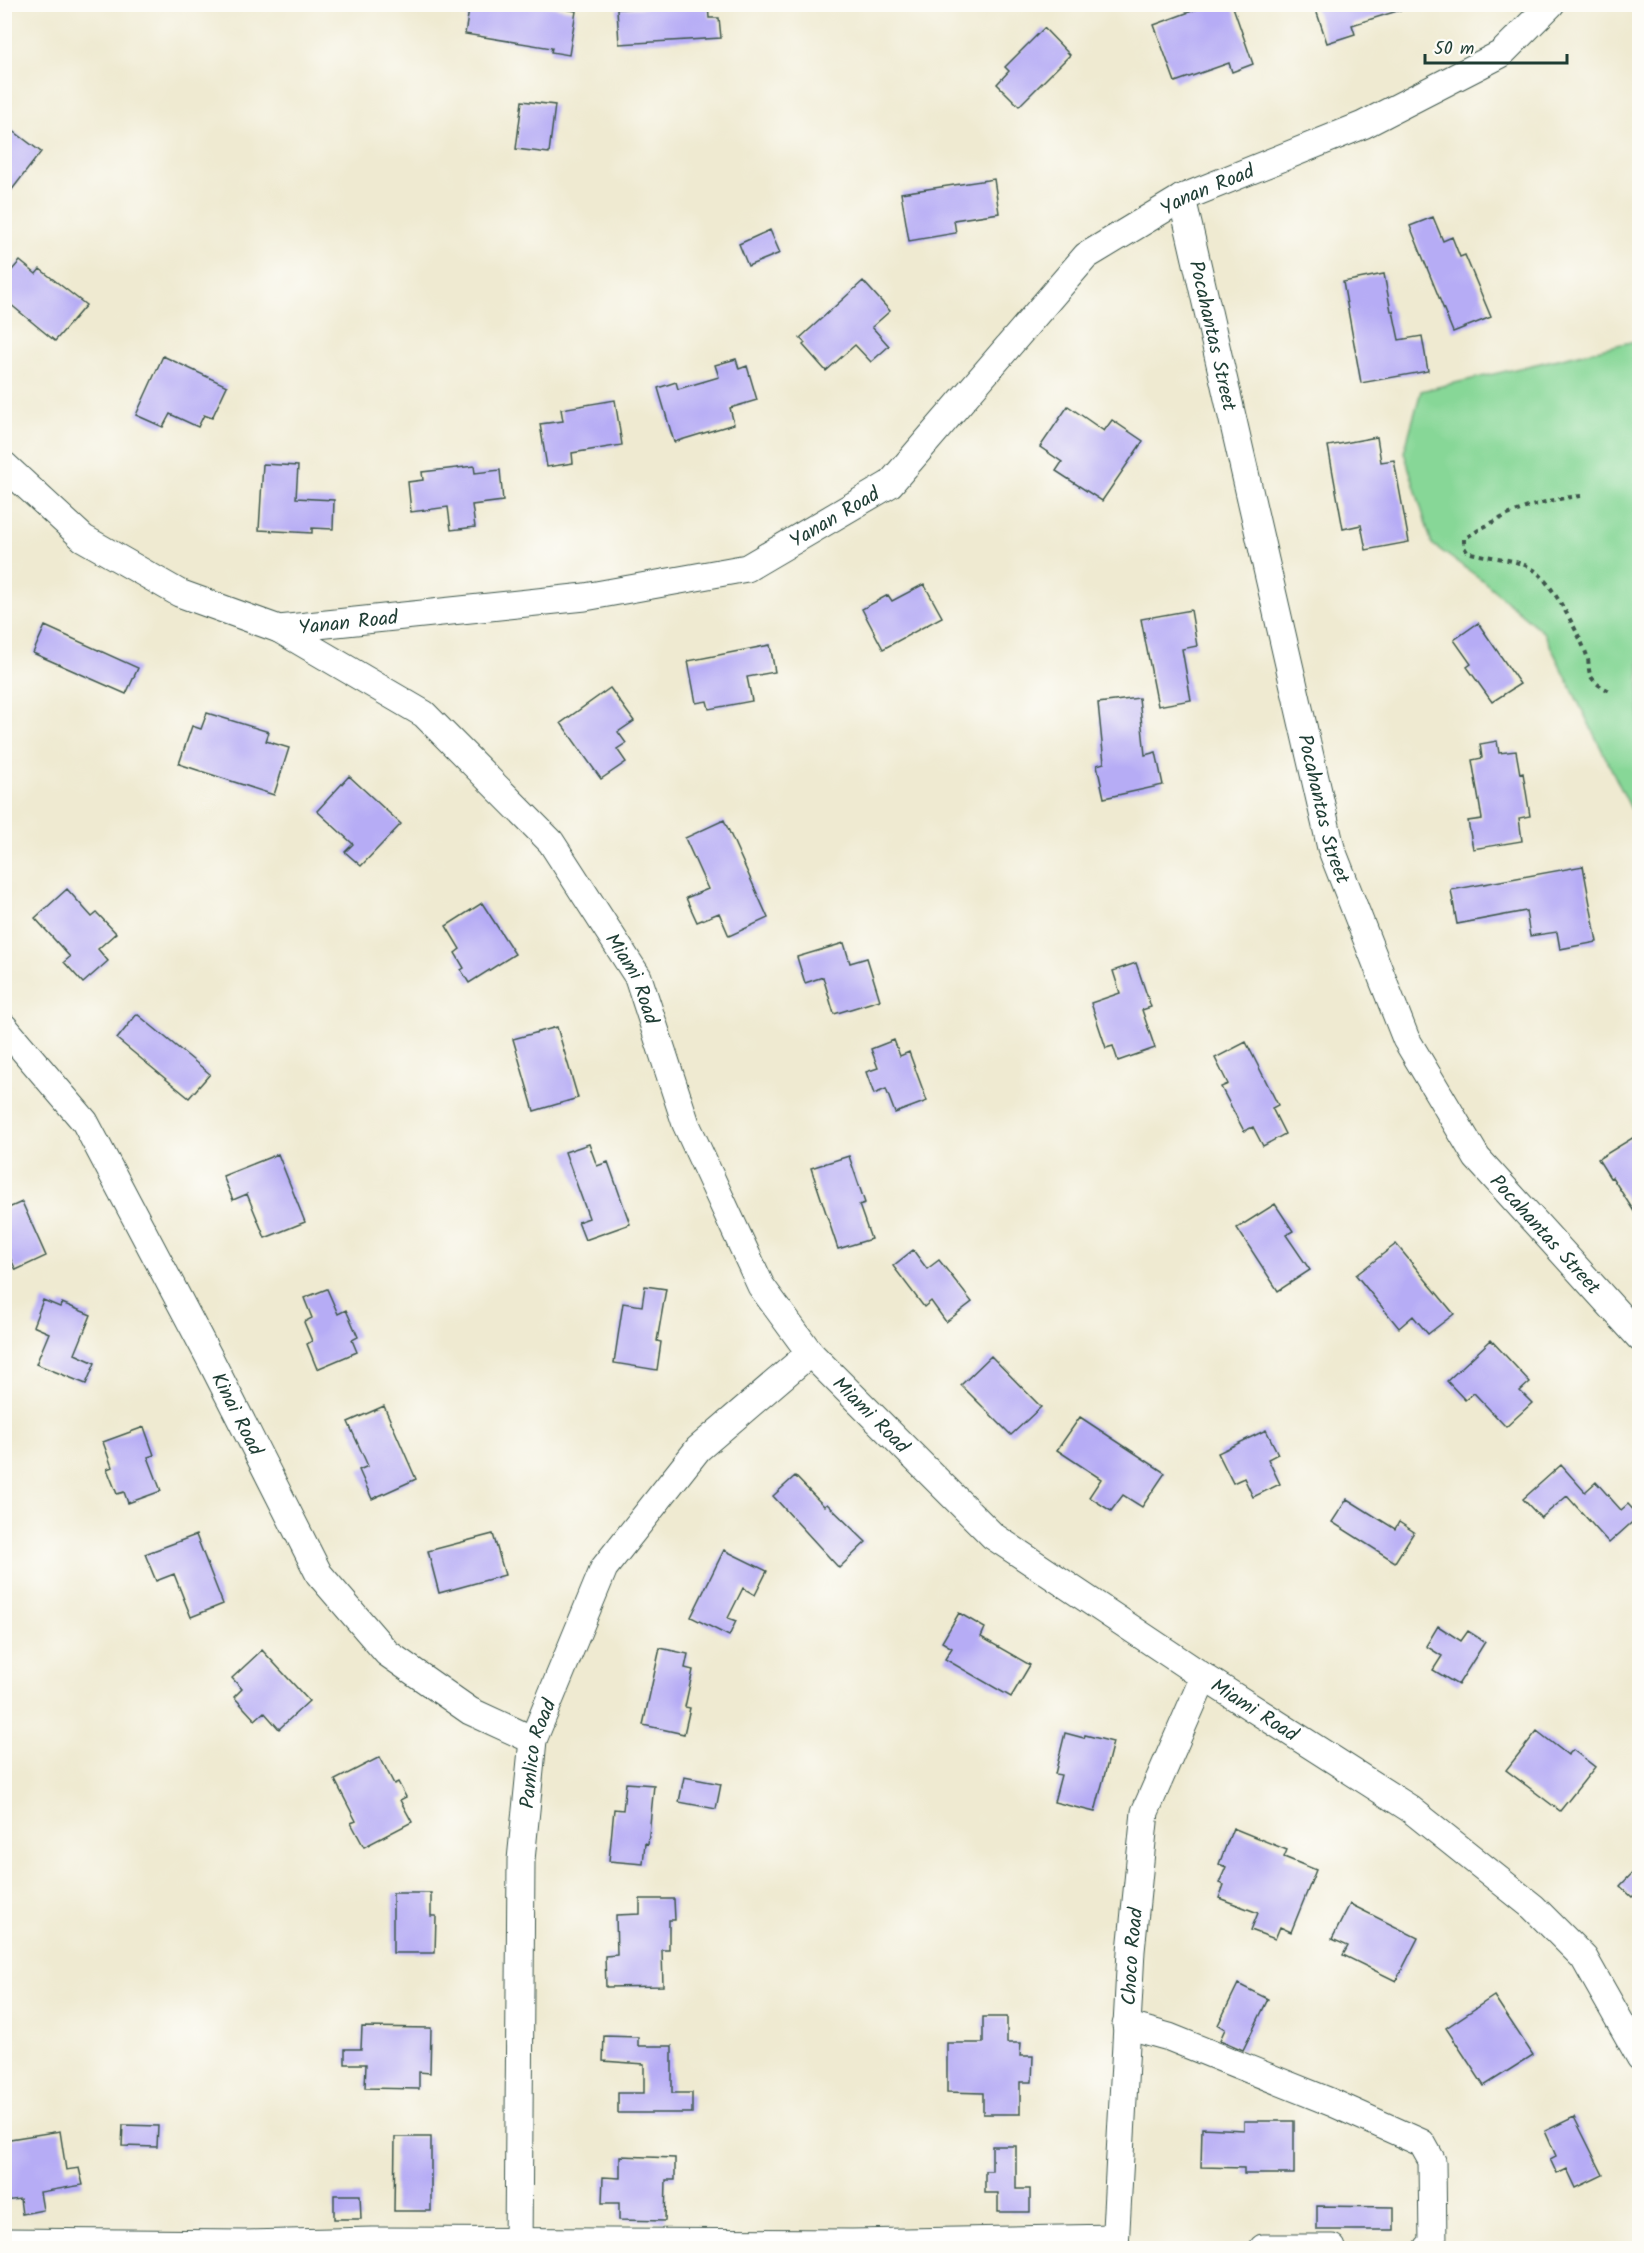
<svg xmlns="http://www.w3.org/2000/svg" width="1644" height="2253" viewBox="0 0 1644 2253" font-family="Kalam,sans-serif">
  <rect width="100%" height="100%" fill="#fdfcf7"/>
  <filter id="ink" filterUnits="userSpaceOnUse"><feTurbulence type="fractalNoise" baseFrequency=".0167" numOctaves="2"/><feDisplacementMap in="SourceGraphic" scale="12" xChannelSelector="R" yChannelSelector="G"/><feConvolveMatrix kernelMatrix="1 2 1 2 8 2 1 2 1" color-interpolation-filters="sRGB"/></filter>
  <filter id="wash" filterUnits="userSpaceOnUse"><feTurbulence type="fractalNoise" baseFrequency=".008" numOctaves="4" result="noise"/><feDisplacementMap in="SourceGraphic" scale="24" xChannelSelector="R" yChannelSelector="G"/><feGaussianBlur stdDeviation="1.35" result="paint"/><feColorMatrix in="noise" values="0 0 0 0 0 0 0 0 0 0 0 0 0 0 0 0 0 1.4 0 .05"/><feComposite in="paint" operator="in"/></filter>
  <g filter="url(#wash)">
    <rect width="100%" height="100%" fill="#efead1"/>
    <!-- green -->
    <path fill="#87d797" stroke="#538a66" stroke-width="1.5" d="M 1639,340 L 1640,340 L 1639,825 L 1544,633 L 1481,579 L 1432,544 L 1404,452 L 1421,391 Z"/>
    <g id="blocks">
      <!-- building -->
      <path fill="#b6acf5" d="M 470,4 L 535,4 L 576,11 L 569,55 L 551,52 L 552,48 L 465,34 Z
        M 657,4 L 708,4 L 709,18 L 719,18 L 721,38 L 619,44 L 617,9 L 657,7 Z
        M 1211,4 L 1232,4 L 1253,64 L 1232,72 L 1229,63 L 1175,82 L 1154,25 Z
        M 1314,4 L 1407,4 L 1407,8 L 1352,25 L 1355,34 L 1327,43 Z
        M 1044,28 L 1070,55 L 1019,106 L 997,84 L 1009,71 L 1005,67 Z
        M 522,101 L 555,105 L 549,153 L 516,149 Z
        M 4,124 L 41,152 L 4,200 Z
        M 994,179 L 999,213 L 954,220 L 956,233 L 909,241 L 901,193 Z
        M 1433,217 L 1443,241 L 1452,237 L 1460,257 L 1465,255 L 1491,317 L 1453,332 L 1410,226 Z
        M 770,230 L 780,253 L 748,266 L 739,244 Z
        M 20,261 L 36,274 L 40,269 L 86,305 L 55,341 L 4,299 L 4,279 Z
        M 1384,274 L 1391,311 L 1393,311 L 1399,340 L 1422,336 L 1428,371 L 1361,383 L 1343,282 Z
        M 863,281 L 890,311 L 872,327 L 889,346 L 871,362 L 855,345 L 826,371 L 803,345 L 805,343 L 800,338 Z
        M 163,356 L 227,386 L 212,418 L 204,415 L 198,427 L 170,414 L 163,427 L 136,415 Z
        M 736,359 L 739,369 L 747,366 L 757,400 L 730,408 L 734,424 L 674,442 L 658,388 L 676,382 L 678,389 L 719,377 L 715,365 Z
        M 615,400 L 622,445 L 572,453 L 573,463 L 547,467 L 540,424 L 563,421 L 561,409 Z
        M 1068,406 L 1104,431 L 1112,420 L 1143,441 L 1102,501 L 1056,471 L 1062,462 L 1040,447 Z
        M 1377,437 L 1381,462 L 1394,460 L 1409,542 L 1366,550 L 1361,525 L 1343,529 L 1328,446 Z
        M 263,464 L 298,466 L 296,498 L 334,500 L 333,529 L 312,528 L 312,533 L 259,530 Z
        M 474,466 L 475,473 L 500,470 L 503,501 L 472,505 L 475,527 L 451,530 L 448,507 L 411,512 L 408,482 L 423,480 L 422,472 Z
        M 924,584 L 942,617 L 883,649 L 862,609 L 888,595 L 892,601 Z
        M 1191,610 L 1197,646 L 1182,649 L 1191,700 L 1158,706 L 1141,619 Z
        M 1478,623 L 1520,684 L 1492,702 L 1467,667 L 1471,664 L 1454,640 Z
        M 45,626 L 138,668 L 126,694 L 33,653 Z
        M 770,645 L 775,672 L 747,677 L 752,701 L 709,709 L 707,701 L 696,703 L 688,661 Z
        M 610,688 L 634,721 L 618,732 L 626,743 L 617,749 L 626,762 L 601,779 L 561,723 Z
        M 1139,698 L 1145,755 L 1156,752 L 1163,785 L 1104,798 L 1097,765 L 1104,763 L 1098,703 Z
        M 207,713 L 269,732 L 266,741 L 289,748 L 274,795 L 179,764 L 192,726 L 201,729 Z
        M 1497,741 L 1499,753 L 1516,751 L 1520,774 L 1523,773 L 1530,816 L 1519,818 L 1522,841 L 1473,849 L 1468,821 L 1482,819 L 1472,760 L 1482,758 L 1480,744 Z
        M 349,776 L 401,824 L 361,866 L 345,852 L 353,844 L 317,811 Z
        M 724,820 L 768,918 L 729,936 L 719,913 L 697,922 L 686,898 L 708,889 L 685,838 Z
        M 1583,866 L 1597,942 L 1560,949 L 1557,932 L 1530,936 L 1526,911 L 1457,924 L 1451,890 Z
        M 67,889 L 92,917 L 97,913 L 116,933 L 98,949 L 108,961 L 83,983 L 64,962 L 70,957 L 35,918 Z
        M 482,903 L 515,954 L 469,983 L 461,970 L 464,968 L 455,953 L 460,949 L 446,926 Z
        M 844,943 L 850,963 L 867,958 L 880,1000 L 834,1014 L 823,977 L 805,983 L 797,957 Z
        M 1136,963 L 1151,1007 L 1142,1010 L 1155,1048 L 1118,1061 L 1113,1046 L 1106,1048 L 1091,1003 L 1120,993 L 1113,971 Z
        M 137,1014 L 210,1074 L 189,1098 L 117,1039 Z
        M 557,1027 L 578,1098 L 534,1111 L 513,1039 Z
        M 894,1040 L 900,1056 L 909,1052 L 927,1101 L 895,1113 L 886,1089 L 874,1094 L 866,1072 L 878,1068 L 871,1049 Z
        M 1246,1042 L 1278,1105 L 1272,1108 L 1285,1134 L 1263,1146 L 1253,1127 L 1244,1131 L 1221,1087 L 1228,1084 L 1215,1058 Z
        M 1634,1137 L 1640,1147 L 1640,1221 L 1612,1177 L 1610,1178 L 1598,1159 Z
        M 589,1144 L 597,1166 L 608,1162 L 630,1224 L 585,1240 L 578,1222 L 589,1218 L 565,1152 Z
        M 278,1154 L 305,1222 L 265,1238 L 247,1194 L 233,1200 L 223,1176 Z
        M 849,1156 L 865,1203 L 859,1205 L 871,1239 L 838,1249 L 811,1168 Z
        M 22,1202 L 46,1256 L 16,1270 L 4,1245 L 4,1210 Z
        M 1275,1204 L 1293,1231 L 1286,1235 L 1310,1270 L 1278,1291 L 1237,1228 Z
        M 1396,1244 L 1454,1314 L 1428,1334 L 1413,1316 L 1399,1328 L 1356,1275 Z
        M 913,1250 L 927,1269 L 939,1260 L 972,1302 L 946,1322 L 931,1301 L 924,1307 L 893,1266 Z
        M 645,1286 L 666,1289 L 657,1341 L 661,1342 L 657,1370 L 614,1363 L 623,1303 L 642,1306 Z
        M 327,1289 L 338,1314 L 346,1310 L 358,1337 L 352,1340 L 357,1352 L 317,1369 L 307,1344 L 312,1341 L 304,1322 L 312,1318 L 304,1298 Z
        M 43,1300 L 60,1307 L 62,1303 L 91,1315 L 75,1354 L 95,1363 L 86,1384 L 36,1364 L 49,1333 L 33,1326 Z
        M 1491,1340 L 1530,1382 L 1520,1391 L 1532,1403 L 1506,1427 L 1474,1393 L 1465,1400 L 1447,1381 Z
        M 991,1356 L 1041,1407 L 1011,1435 L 961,1385 Z
        M 384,1406 L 416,1479 L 372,1499 L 359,1470 L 368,1466 L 348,1422 Z
        M 1080,1417 L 1165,1473 L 1142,1507 L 1123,1495 L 1111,1511 L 1089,1497 L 1101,1479 L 1057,1450 Z
        M 144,1427 L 154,1455 L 148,1457 L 161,1491 L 128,1503 L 124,1492 L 117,1494 L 107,1469 L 112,1467 L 103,1442 Z
        M 1266,1430 L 1278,1454 L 1268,1459 L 1280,1484 L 1253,1497 L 1244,1478 L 1233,1483 L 1218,1453 Z
        M 1561,1465 L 1585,1492 L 1596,1482 L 1621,1510 L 1628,1504 L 1639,1516 L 1609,1543 L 1567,1496 L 1541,1518 L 1523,1499 Z
        M 795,1476 L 824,1506 L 827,1504 L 866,1542 L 839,1568 L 773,1496 Z
        M 1347,1499 L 1395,1529 L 1399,1522 L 1414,1532 L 1395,1562 L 1332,1522 Z
        M 493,1534 L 505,1575 L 439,1593 L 428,1551 Z
        M 196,1535 L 223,1604 L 191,1617 L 174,1574 L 156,1581 L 145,1554 Z
        M 724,1550 L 767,1571 L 755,1595 L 743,1588 L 728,1618 L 736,1621 L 729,1636 L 691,1617 Z
        M 959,1613 L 985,1628 L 981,1637 L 1030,1665 L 1011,1697 L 945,1659 L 952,1648 L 942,1642 Z
        M 1438,1626 L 1461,1641 L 1468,1631 L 1485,1642 L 1458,1685 L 1433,1670 L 1442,1656 L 1426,1646 Z
        M 660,1648 L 688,1654 L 685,1668 L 693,1670 L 685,1707 L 690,1708 L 684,1734 L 643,1725 Z
        M 262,1650 L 309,1701 L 279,1729 L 264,1712 L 255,1720 L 234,1697 L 242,1689 L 232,1678 Z
        M 1537,1731 L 1568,1755 L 1573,1750 L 1595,1767 L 1560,1811 L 1506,1770 Z
        M 1065,1733 L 1084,1738 L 1085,1735 L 1113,1742 L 1095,1812 L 1054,1802 L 1061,1775 L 1055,1774 Z
        M 380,1757 L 394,1784 L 398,1782 L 406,1797 L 400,1800 L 412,1822 L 364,1847 L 351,1823 L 356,1821 L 335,1780 Z
        M 684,1777 L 721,1784 L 716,1809 L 679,1802 Z
        M 626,1783 L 654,1785 L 648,1844 L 645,1843 L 643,1864 L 609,1861 L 614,1809 L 623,1810 Z
        M 1233,1828 L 1287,1850 L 1284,1857 L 1316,1870 L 1291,1932 L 1280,1927 L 1275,1939 L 1251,1930 L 1258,1913 L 1219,1898 L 1224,1885 L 1219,1883 L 1226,1867 L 1219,1864 Z
        M 1640,1865 L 1640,1890 L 1632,1897 L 1620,1886 Z
        M 393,1893 L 431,1893 L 431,1916 L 436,1916 L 435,1953 L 393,1953 Z
        M 640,1899 L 674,1899 L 675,1920 L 669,1920 L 669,1950 L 662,1950 L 663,1986 L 606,1987 L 605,1956 L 617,1955 L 616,1915 L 640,1914 Z
        M 1350,1904 L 1418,1938 L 1396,1981 L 1343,1955 L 1348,1946 L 1332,1939 Z
        M 1238,1984 L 1268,1999 L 1243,2050 L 1220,2040 L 1225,2029 L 1218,2025 Z
        M 1494,1996 L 1533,2055 L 1484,2086 L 1446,2028 Z
        M 983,2017 L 1007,2017 L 1007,2043 L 1021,2043 L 1020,2056 L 1033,2056 L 1032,2082 L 1020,2082 L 1020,2114 L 983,2114 L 983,2093 L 947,2092 L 947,2043 L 983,2043 Z
        M 362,2027 L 431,2028 L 430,2073 L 419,2072 L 419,2089 L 365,2088 L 366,2064 L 345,2064 L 345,2049 L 361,2049 Z
        M 604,2036 L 638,2037 L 638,2046 L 672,2046 L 672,2093 L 692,2093 L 692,2113 L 618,2113 L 618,2093 L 644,2093 L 644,2064 L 603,2061 Z
        M 1574,2117 L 1603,2175 L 1576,2188 L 1567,2169 L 1557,2174 L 1550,2159 L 1556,2156 L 1545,2131 Z
        M 1244,2121 L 1294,2121 L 1294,2174 L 1244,2174 L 1244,2168 L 1201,2167 L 1202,2128 L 1244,2130 Z
        M 123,2125 L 158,2126 L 157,2147 L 122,2146 Z
        M 60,2131 L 66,2170 L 79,2168 L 83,2185 L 40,2192 L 43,2210 L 22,2214 L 20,2199 L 4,2201 L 4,2177 L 8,2176 L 4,2140 Z
        M 395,2137 L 431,2137 L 431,2211 L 394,2211 Z
        M 992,2146 L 1016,2146 L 1016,2189 L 1030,2189 L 1030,2212 L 998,2212 L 998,2193 L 985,2193 L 985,2171 L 992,2171 Z
        M 620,2156 L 675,2158 L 675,2180 L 666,2180 L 665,2221 L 619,2220 L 619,2203 L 602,2203 L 603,2177 L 620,2178 Z
        M 334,2195 L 360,2195 L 361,2219 L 334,2219 Z
        M 1317,2206 L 1394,2207 L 1394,2230 L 1317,2230 Z"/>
    </g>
  </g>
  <g filter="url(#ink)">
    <use href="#blocks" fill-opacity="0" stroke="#3e574c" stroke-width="1.5"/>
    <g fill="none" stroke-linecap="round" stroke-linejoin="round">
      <defs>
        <g id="minor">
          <path id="s1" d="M 1182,198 L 1331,848 L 1406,1039 L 1477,1158 L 1640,1338"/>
          <path id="s2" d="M 4,465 L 83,538 L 179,593 L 279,629 L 585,597 L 747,568 L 890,484 L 1086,256 L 1182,198 L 1363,125 L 1501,54 L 1551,4"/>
          <path id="s3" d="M 279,629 L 424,714 L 551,842 L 638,977 L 686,1124 L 761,1286 L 810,1353 L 993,1536 L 1204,1677 L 1409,1808 L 1533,1907 L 1584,1958 L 1640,2057"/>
          <path id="s4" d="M 4,1027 L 85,1122 L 208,1355 L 319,1574 L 387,1653 L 470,1711 L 533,1740"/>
          <path d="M 1126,2025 L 1169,2037 L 1333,2103 L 1422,2143 L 1432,2161 L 1433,2245 L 1428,2248"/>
          <path d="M 4,2242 L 245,2244 L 372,2241 L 852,2243 L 1115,2238"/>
          <path id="s5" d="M 518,2248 L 521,1860 L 533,1740 L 604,1568 L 698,1449 L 810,1353"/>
          <path id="s6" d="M 1115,2248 L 1131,1951 L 1145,1812 L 1204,1677"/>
          <path d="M 1263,2248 L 1332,2248"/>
        </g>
      </defs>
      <!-- minor casing -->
      <use href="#minor" stroke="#3e574c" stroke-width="29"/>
      <!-- path -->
      <path stroke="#3e574c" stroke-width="4" stroke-dasharray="4.5 4.5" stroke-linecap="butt" d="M 1581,496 C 1537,500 1501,515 1464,539 L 1464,547 L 1467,552 C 1488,558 1516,558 1534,570 C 1551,581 1580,635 1587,656 C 1590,663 1587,671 1592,678 C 1597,685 1602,687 1610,691"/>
      <!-- minor -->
      <use href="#minor" stroke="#fff" stroke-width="27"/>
    </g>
  </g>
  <g text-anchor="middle" stroke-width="4.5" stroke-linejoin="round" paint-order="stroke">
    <!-- street labels -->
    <g font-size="20" fill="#1f3d34" stroke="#fdfcf7">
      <text dy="7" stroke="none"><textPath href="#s2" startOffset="1402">Yanan Road</textPath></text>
      <text dy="7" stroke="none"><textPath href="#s1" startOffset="141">Pocahantas Street</textPath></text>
      <text dy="7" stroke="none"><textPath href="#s2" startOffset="898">Yanan Road</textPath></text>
      <text dy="7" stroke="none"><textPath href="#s2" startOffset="394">Yanan Road</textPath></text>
      <text dy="7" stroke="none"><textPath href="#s1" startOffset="627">Pocahantas Street</textPath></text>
      <text dy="7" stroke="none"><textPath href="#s3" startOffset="508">Miami Road</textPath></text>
      <text dy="7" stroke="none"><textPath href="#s1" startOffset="1113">Pocahantas Street</textPath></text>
      <text dy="7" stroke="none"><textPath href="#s4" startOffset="454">Kinai Road</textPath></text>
      <text dy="7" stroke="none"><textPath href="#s3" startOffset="1012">Miami Road</textPath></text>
      <text dy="7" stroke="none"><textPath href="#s3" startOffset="1498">Miami Road</textPath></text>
      <text dy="7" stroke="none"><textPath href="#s5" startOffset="496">Pamlico Road</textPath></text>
      <text dy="7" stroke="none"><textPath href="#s6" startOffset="292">Choco Road</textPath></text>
    </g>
  </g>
  <!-- margin -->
  <rect width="1644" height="2253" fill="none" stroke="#fdfcf7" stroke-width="24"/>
  <!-- scale -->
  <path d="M1425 54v9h142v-9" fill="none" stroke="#1f3d34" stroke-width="3"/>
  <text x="1434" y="54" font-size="18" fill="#1f3d34" stroke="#fdfcf7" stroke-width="4.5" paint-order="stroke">50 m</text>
</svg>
